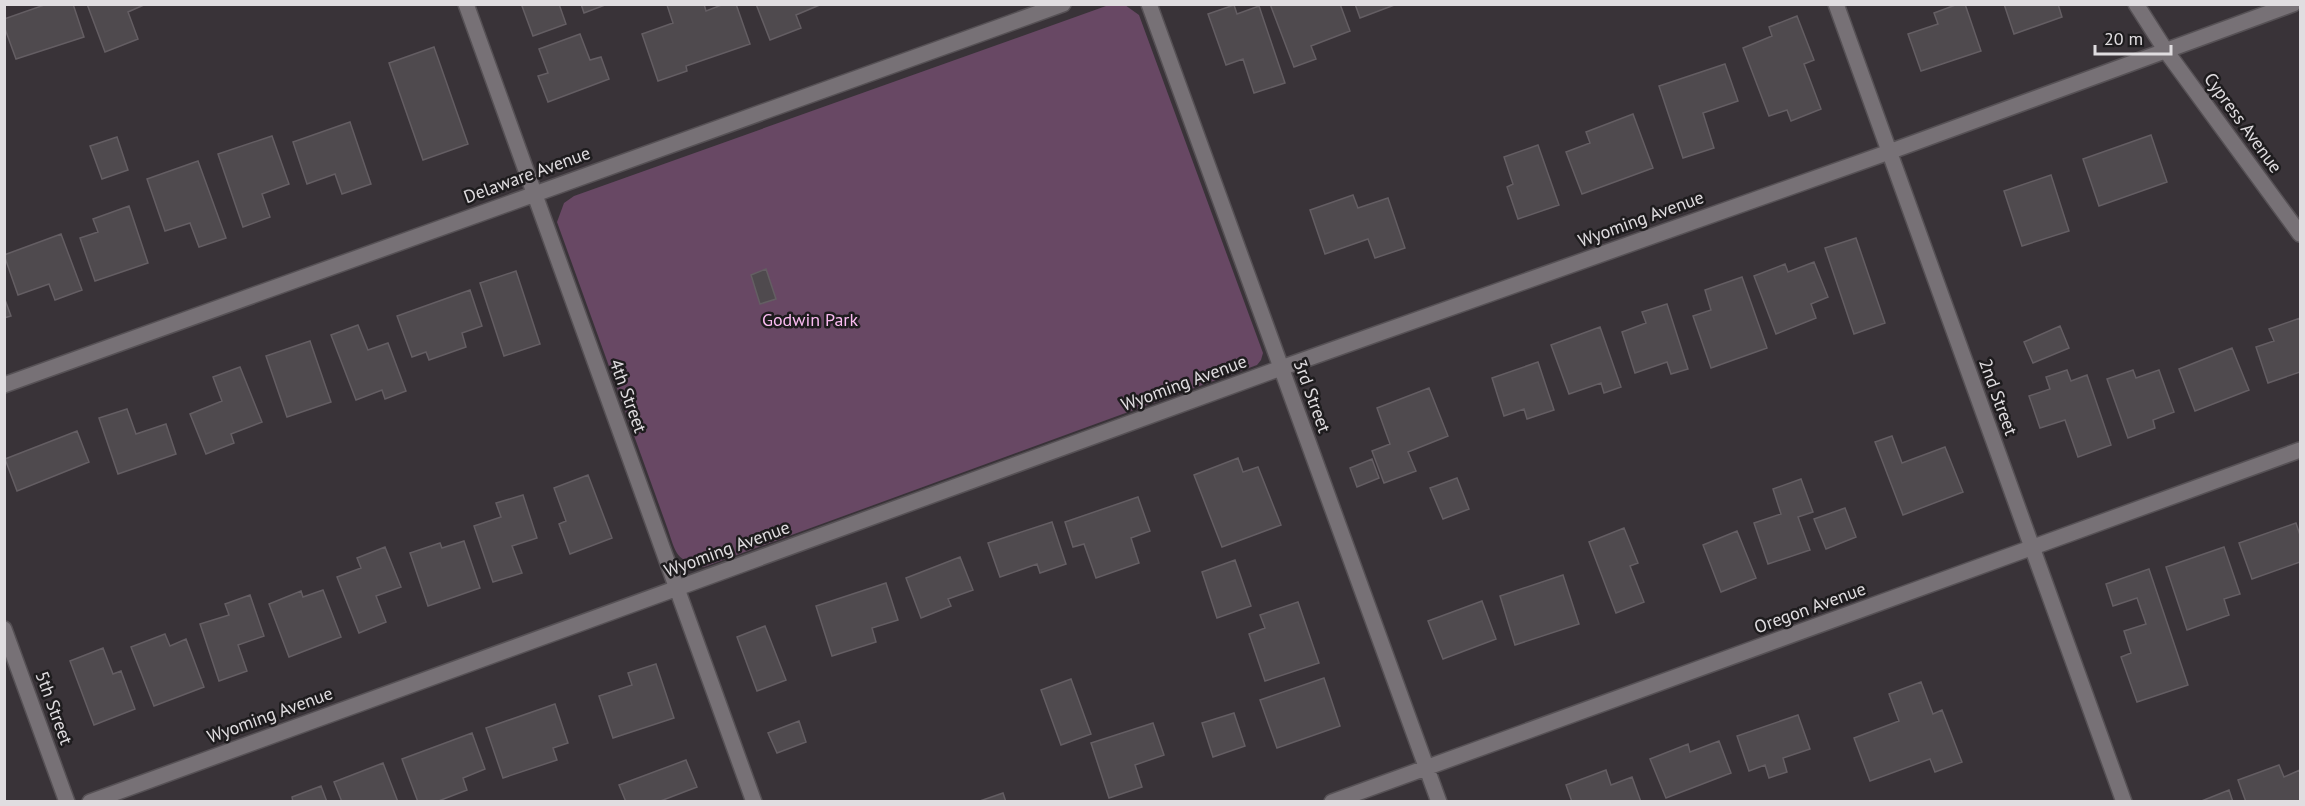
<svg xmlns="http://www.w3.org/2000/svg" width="2305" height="806" viewBox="0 0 2305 806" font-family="'PT Sans',sans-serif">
  <rect width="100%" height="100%" fill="#393338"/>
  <!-- green -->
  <path fill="#684864" d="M 1125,5 L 1139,15 L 1263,353 L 1261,360 L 1257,365 L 704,567 C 674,559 677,555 667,527 L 557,222 L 564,203 L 574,196 L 1106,6 Z"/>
  <!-- building -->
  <path fill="#4f4a4e" stroke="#645e63" stroke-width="1.5" d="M 47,4 L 73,4 L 84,37 L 16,59 L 4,26 L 4,19 Z
    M 87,4 L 146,4 L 128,12 L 138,39 L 105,52 Z
    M 525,4 L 559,4 L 566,24 L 533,36 L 522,6 Z
    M 581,4 L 605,4 L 605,5 L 584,13 Z
    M 704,4 L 706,11 L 724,4 L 736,4 L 750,44 L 686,66 L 687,71 L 658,81 L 642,34 L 673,23 L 667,5 Z
    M 756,4 L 822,4 L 796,15 L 801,28 L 770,40 Z
    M 1270,4 L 1340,4 L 1350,31 L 1311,46 L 1316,59 L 1294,67 Z
    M 1355,4 L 1397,4 L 1360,18 Z
    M 1958,4 L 1965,4 L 1981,51 L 1921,71 L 1908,34 L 1938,24 L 1934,13 Z
    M 2004,4 L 2058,4 L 2062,17 L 2014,34 Z
    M 1234,5 L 1237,14 L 1259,6 L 1285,83 L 1254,93 L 1243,59 L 1226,65 L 1208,14 Z
    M 1797,16 L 1814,60 L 1804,64 L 1821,109 L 1791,121 L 1787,110 L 1769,116 L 1743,48 L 1772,36 L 1769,27 Z
    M 580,34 L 590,60 L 601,57 L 609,79 L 548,102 L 538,76 L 548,73 L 539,49 Z
    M 434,47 L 468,144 L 423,160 L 389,63 Z
    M 1725,64 L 1738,101 L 1703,113 L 1714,148 L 1683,158 L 1659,86 Z
    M 1633,114 L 1653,168 L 1582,194 L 1566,152 L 1590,143 L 1586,132 Z
    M 350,122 L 371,184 L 342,194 L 335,174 L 307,184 L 293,142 Z
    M 2151,135 L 2167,182 L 2099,206 L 2083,159 Z
    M 272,136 L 289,184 L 262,194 L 270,217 L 243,227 L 218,154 Z
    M 117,137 L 128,170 L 102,179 L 90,146 Z
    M 1538,145 L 1559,205 L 1518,219 L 1507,187 L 1513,184 L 1504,157 Z
    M 198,161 L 226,238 L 199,247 L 190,223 L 165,231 L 147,179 Z
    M 2051,175 L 2069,231 L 2022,246 L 2004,191 Z
    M 1353,195 L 1358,208 L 1388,198 L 1405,248 L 1375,258 L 1368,239 L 1325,254 L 1310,210 Z
    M 129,206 L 148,263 L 95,281 L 80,238 L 98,232 L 93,219 Z
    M 61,234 L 82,290 L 55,300 L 49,284 L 18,295 L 4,255 Z
    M 1856,238 L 1885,323 L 1854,334 L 1825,248 Z
    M 1814,262 L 1828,297 L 1811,304 L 1816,318 L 1776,334 L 1754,276 L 1785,264 L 1788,272 Z
    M 766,269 L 776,299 L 760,304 L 751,275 Z
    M 516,271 L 540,344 L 504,356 L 480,283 Z
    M 1742,277 L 1767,348 L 1711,368 L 1693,316 L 1711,310 L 1705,290 Z
    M 470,290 L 482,326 L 462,333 L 466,347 L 429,360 L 426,352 L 412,357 L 397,316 Z
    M 4,297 L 11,316 L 4,318 Z
    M 1667,304 L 1688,369 L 1671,374 L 1667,362 L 1635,373 L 1622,332 L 1646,323 L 1642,312 Z
    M 2300,318 L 2300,372 L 2268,383 L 2256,347 L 2274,341 L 2269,329 Z
    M 358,325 L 368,350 L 388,343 L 406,391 L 385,399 L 382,390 L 356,400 L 331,335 Z
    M 2060,326 L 2069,348 L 2033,363 L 2024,342 Z
    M 1600,327 L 1621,387 L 1604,393 L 1601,383 L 1569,394 L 1551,345 Z
    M 310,341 L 331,402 L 287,417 L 266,356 Z
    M 2232,348 L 2249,390 L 2195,411 L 2179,369 Z
    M 1538,362 L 1554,410 L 1527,419 L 1524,409 L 1504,416 L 1492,378 Z
    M 240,367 L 262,422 L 231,434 L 234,443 L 206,454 L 190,414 L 222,401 L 213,377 Z
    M 2067,370 L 2071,381 L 2087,375 L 2111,445 L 2078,457 L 2065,420 L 2040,428 L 2029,396 L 2050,389 L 2046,377 Z
    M 2133,370 L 2136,378 L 2159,370 L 2174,412 L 2153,420 L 2155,428 L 2128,438 L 2107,379 Z
    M 1429,388 L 1448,436 L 1408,452 L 1416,471 L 1384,483 L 1372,451 L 1390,444 L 1377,408 Z
    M 127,409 L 136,434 L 166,424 L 176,454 L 118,474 L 99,418 Z
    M 77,431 L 89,462 L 17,491 L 5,459 Z
    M 1892,436 L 1902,463 L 1945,447 L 1963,492 L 1903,515 L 1875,442 Z
    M 1238,458 L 1243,472 L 1258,467 L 1281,525 L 1222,547 L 1194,475 Z
    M 1372,459 L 1379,478 L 1357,487 L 1350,468 Z
    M 588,475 L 612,538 L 570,554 L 559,524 L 566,521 L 554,488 Z
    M 1457,478 L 1469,509 L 1443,519 L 1430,488 Z
    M 1801,479 L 1813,512 L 1798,517 L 1810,550 L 1768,564 L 1754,523 L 1781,514 L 1773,489 Z
    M 523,495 L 537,538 L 512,546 L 522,573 L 493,582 L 474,526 L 501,517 L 496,503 Z
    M 1138,497 L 1150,531 L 1131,538 L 1139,563 L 1096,578 L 1084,544 L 1073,547 L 1065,522 Z
    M 1845,508 L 1856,537 L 1826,549 L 1814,519 Z
    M 1052,522 L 1066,564 L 1040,573 L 1037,564 L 1000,577 L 988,543 Z
    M 2296,523 L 2300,535 L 2300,562 L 2252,579 L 2239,543 Z
    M 1624,528 L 1638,563 L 1630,566 L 1644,602 L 1616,613 L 1589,542 Z
    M 1737,531 L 1756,578 L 1721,592 L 1703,545 Z
    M 464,541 L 480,588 L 428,606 L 410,553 L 440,543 L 442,548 Z
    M 385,547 L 401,587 L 376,596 L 386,622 L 359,633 L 337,577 L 361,568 L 357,558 Z
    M 2224,547 L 2240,594 L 2224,599 L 2229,615 L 2187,630 L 2166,567 Z
    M 960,557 L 973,590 L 948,599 L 951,606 L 921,618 L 906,578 Z
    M 1235,560 L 1251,606 L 1217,618 L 1202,572 Z
    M 2149,569 L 2188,685 L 2137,702 L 2121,657 L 2131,653 L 2124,631 L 2146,624 L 2137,598 L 2113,606 L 2106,584 Z
    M 1563,575 L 1579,624 L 1515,645 L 1500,596 Z
    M 886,583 L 898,620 L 872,628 L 876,642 L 832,656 L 816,606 Z
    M 323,590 L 341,637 L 289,657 L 269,604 L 301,591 L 303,597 Z
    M 250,595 L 264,636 L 238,645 L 247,671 L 219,681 L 200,624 L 229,615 L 225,604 Z
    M 1482,601 L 1496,639 L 1443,659 L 1428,621 Z
    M 1298,602 L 1319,663 L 1265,681 L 1249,634 L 1265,628 L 1260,615 Z
    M 765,626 L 786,680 L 757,691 L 737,637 Z
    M 165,634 L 170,646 L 186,639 L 204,687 L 154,706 L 131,647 Z
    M 103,648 L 113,674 L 121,671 L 135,709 L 94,725 L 70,661 Z
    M 656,664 L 674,718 L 613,738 L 599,696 L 632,685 L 628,673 Z
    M 1324,678 L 1340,726 L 1277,748 L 1260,700 Z
    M 1071,679 L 1091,734 L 1061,745 L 1041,690 Z
    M 1921,682 L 1933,714 L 1942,710 L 1962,762 L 1935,772 L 1930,759 L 1870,781 L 1854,738 L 1899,721 L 1889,694 Z
    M 555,704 L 568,743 L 553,748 L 557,760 L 503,778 L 486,728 Z
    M 1234,713 L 1245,746 L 1213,757 L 1202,723 Z
    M 1798,715 L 1810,749 L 1783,758 L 1787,772 L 1769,778 L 1765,765 L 1749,771 L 1737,736 Z
    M 799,721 L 806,742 L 777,753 L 768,733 Z
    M 1153,723 L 1164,755 L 1135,765 L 1142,787 L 1109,798 L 1091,743 Z
    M 472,733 L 485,769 L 463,778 L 467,790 L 436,802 L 418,802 L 402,759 Z
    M 1719,741 L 1731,773 L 1666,798 L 1650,759 L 1688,744 L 1690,752 Z
    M 686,760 L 697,787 L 658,802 L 626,802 L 619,785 Z
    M 383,763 L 398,802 L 342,802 L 334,782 Z
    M 2279,765 L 2284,777 L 2300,770 L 2300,802 L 2246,802 L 2238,780 Z
    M 1606,770 L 1611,785 L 1632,777 L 1641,802 L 1572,802 L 1566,785 Z
    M 321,786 L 327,802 L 293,802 L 292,797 Z
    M 2229,790 L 2233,802 L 2199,802 Z
    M 1003,793 L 1006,802 L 977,802 Z"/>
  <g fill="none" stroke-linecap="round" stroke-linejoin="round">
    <defs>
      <path id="minor" d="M 466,4 L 754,802
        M 1149,4 L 1439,802
        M 1836,4 L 2124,802
        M 2136,4 L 2166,51 L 2300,234
        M 4,385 L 1063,4
        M 4,629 L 67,802
        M 90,802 L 1281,368 L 1889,152 L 2293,4
        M 1332,802 L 2300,450"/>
    </defs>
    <!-- minor casing -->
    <use href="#minor" stroke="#565155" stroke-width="18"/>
    <!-- minor -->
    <use href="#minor" stroke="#777176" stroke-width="15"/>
  </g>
  <g text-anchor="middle" stroke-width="5" stroke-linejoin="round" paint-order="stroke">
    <!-- street labels -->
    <g font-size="18" fill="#e0dde0" stroke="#1e1c1e">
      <text transform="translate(2243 123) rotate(54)" y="6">Cypress Avenue</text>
      <text transform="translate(527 175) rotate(-20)" y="6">Delaware Avenue</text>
      <text transform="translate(1641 219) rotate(-20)" y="6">Wyoming Avenue</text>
      <text transform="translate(1184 383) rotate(-20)" y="6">Wyoming Avenue</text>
      <text transform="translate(628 396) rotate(70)" y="6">4th Street</text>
      <text transform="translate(1312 396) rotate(70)" y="6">3rd Street</text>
      <text transform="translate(1998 397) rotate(70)" y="6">2nd Street</text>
      <text transform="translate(727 549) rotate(-20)" y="6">Wyoming Avenue</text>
      <text transform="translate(1810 608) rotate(-20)" y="6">Oregon Avenue</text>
      <text transform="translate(54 708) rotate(70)" y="6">5th Street</text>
      <text transform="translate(270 715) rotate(-20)" y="6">Wyoming Avenue</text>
    </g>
    <!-- park labels -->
    <g font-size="18" fill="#fbbcf2" stroke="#1e1c1e">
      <text x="810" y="326">Godwin Park</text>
    </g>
  </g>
  <!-- border -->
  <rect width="2305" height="806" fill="none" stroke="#e0dde0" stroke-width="12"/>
  <!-- scale -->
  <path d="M2095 45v9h76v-9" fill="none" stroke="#e0dde0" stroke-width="3"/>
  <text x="2104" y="45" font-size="18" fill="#e0dde0" stroke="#1e1c1e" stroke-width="4.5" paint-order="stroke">20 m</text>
</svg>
